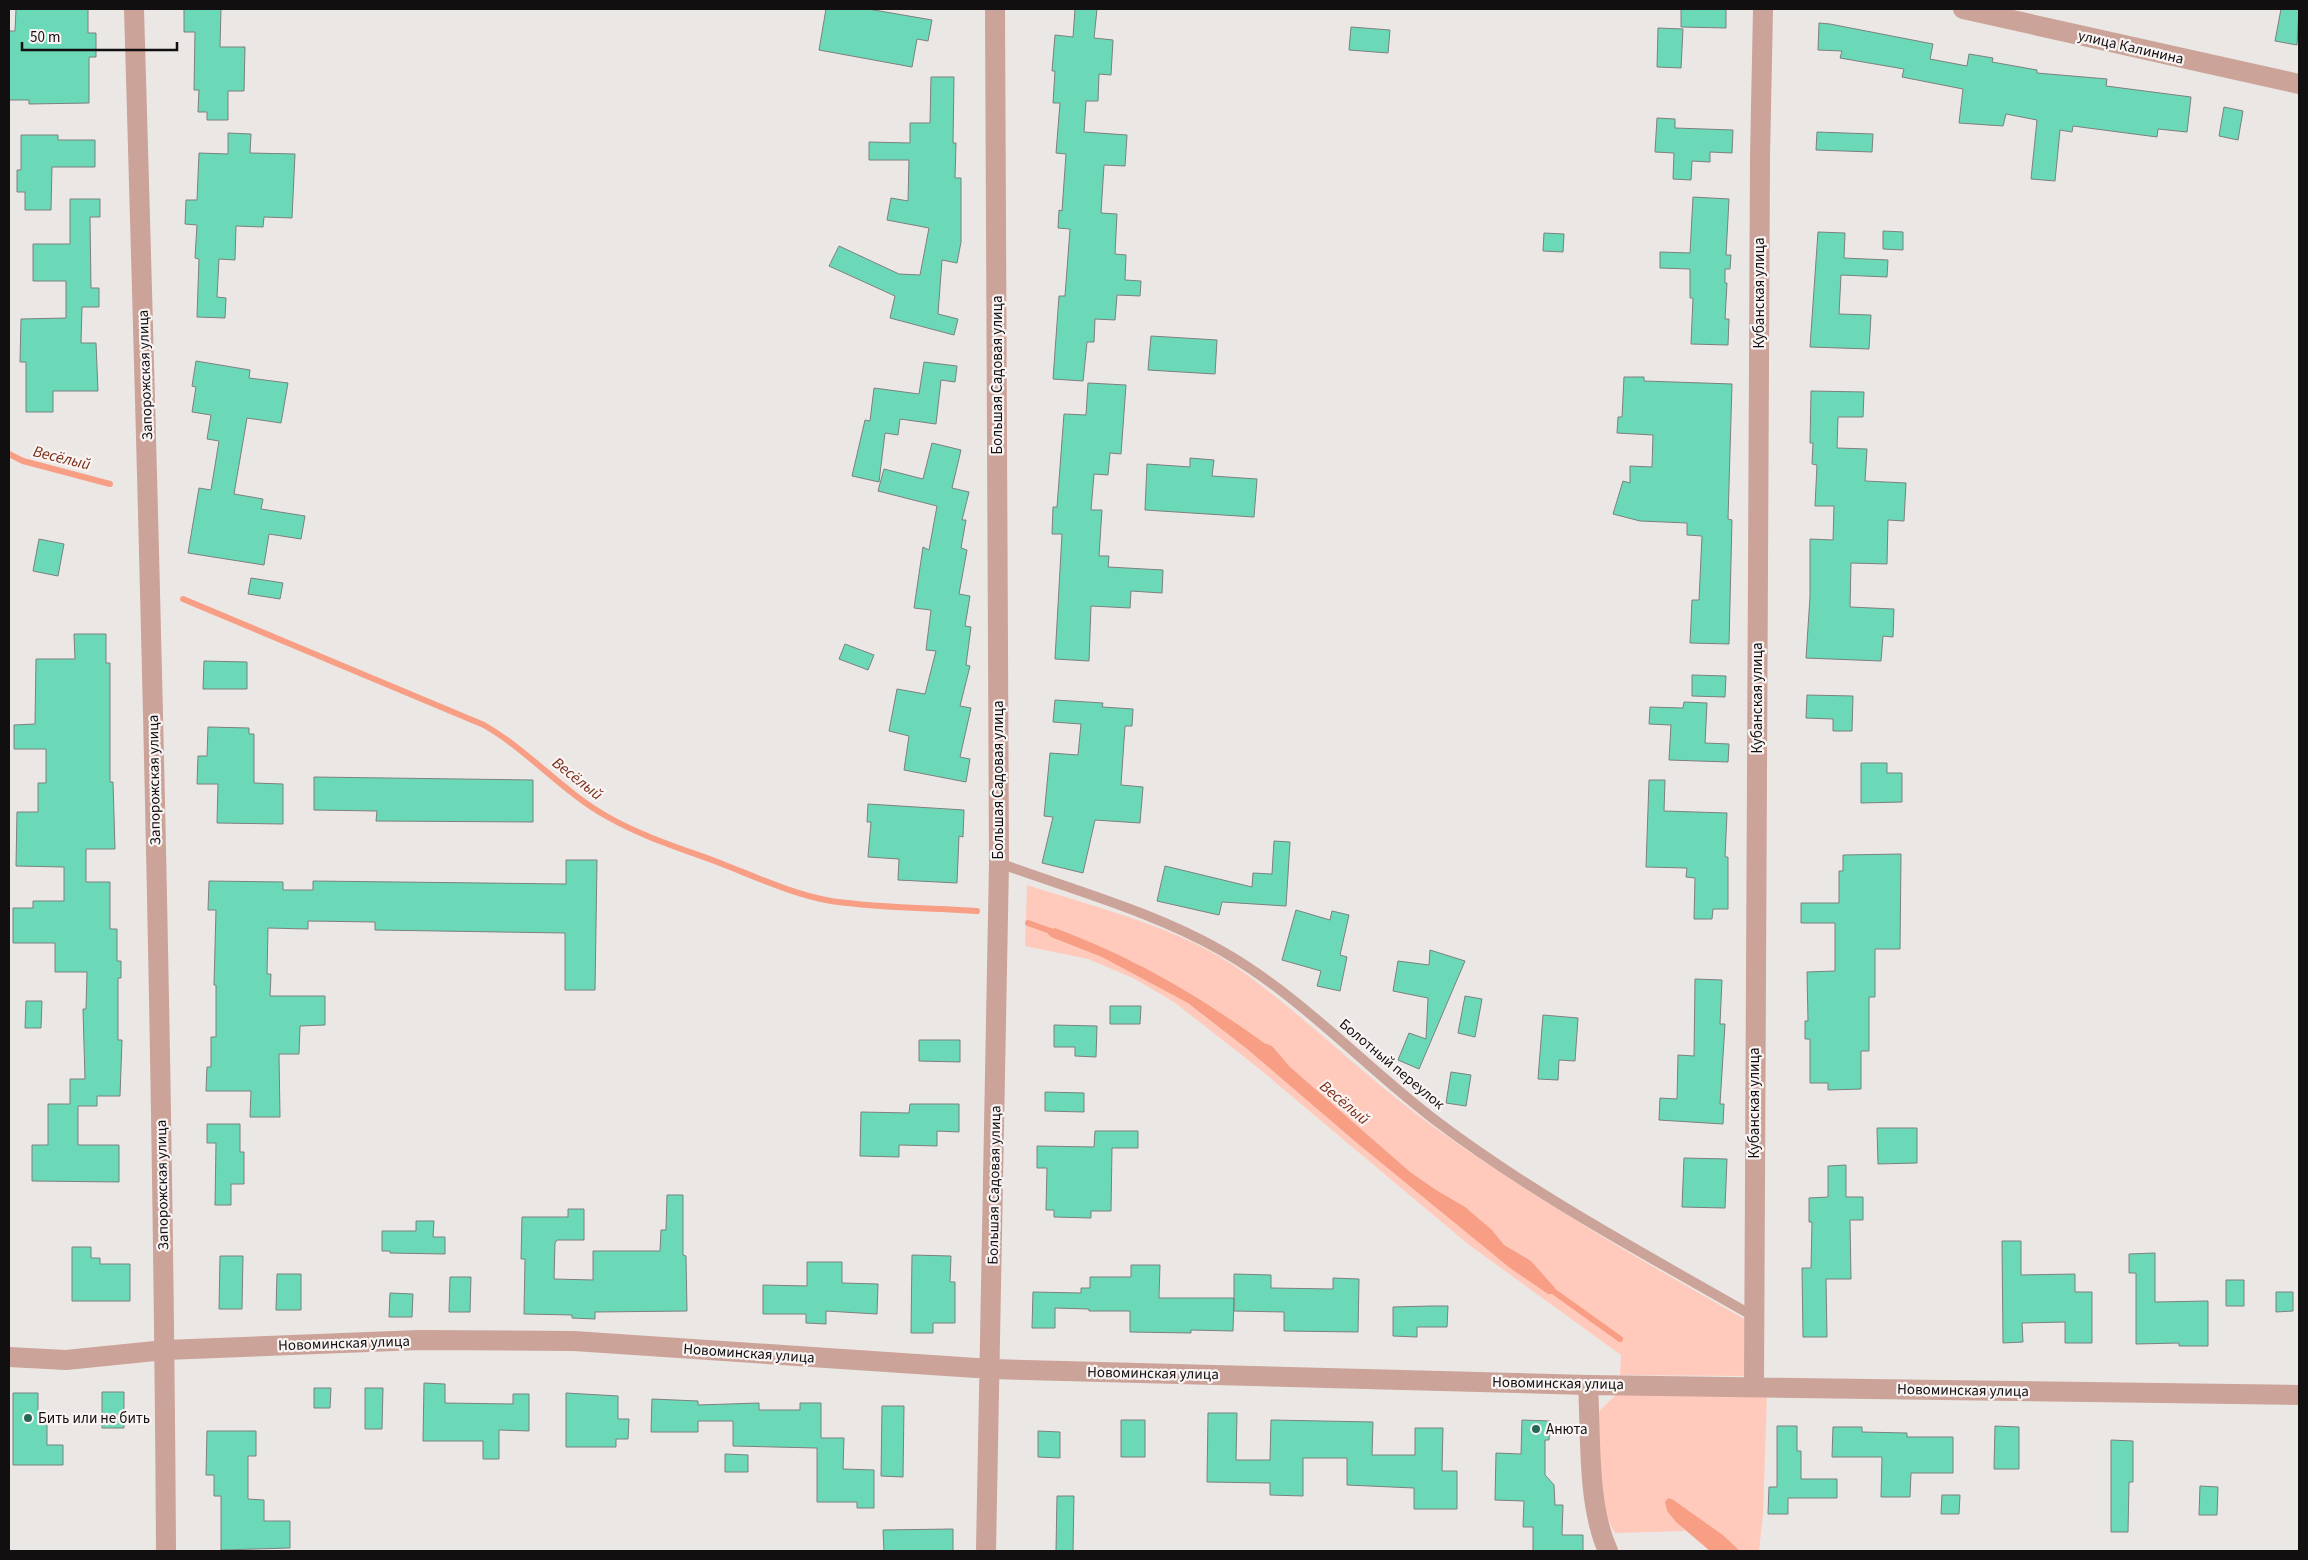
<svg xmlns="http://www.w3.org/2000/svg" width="2308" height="1560" viewBox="0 0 2308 1560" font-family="'Source Sans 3',sans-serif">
  <rect width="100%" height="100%" fill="#ebe7e5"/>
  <!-- green -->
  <path fill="#ffcabb" d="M 1027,885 C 1100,909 1181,927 1243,972 C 1311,1021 1370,1082 1438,1130 C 1537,1200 1640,1260 1746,1320 L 1745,1376 L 1620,1375 L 1621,1355 L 1468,1244 L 1257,1067 L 1174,1002 L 1133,978 L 1088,959 L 1025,946 Z
    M 1619,1392 L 1767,1395 L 1763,1514 L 1759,1551 L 1740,1551 L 1723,1535 L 1672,1499 L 1668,1498 L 1665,1502 L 1667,1511 L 1685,1531 L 1615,1533 C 1595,1501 1600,1458 1597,1422 L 1600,1410 Z"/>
  <!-- water -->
  <path fill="#f79e85" d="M 1055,928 C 1134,958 1195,993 1264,1043 L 1272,1046 L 1290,1067 L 1410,1172 L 1436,1190 L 1465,1207 L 1492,1230 L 1504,1245 L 1531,1261 L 1555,1288 L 1552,1294 L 1548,1294 L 1510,1268 L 1357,1143 L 1246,1048 L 1188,1003 L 1102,957 L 1051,937 L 1048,934 L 1048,931 Z
    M 1668,1498 L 1672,1499 L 1723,1535 L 1740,1551 L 1710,1551 L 1676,1522 L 1667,1511 L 1665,1502 Z"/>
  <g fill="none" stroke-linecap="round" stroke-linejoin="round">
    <!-- stream -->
    <path stroke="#f79e85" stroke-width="6" d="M 9,454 L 23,461 L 110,484
      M 183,599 L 484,725 C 529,751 563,792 608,817 C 643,837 683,849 720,863 C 756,877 792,894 831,901 C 879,908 928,908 977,911
      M 1028,923 L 1056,933
      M 1546,1286 L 1620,1339"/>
  </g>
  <!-- building -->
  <path fill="#6bd9b8" stroke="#7c807e" d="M 16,9 L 88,9 L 88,33 L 96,33 L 96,57 L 89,57 L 89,103 L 29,104 L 29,100 L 9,100 L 9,31 L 15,31 Z
    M 184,9 L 221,9 L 220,47 L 245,47 L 244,91 L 228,91 L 228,120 L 207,120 L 207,112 L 198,112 L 199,90 L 194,90 L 195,32 L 184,32 Z
    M 826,9 L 868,9 L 932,20 L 928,41 L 917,39 L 912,67 L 819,50 Z
    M 1075,9 L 1097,9 L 1094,38 L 1113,40 L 1111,75 L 1099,74 L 1098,101 L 1086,101 L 1084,132 L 1127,135 L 1125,166 L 1104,165 L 1101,213 L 1117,214 L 1115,254 L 1126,255 L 1125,280 L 1141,281 L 1140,296 L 1117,295 L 1115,320 L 1095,319 L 1094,342 L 1087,342 L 1083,381 L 1053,379 L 1059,296 L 1065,296 L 1070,229 L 1058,228 L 1059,210 L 1062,211 L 1066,154 L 1056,153 L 1060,103 L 1053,103 L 1055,71 L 1052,71 L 1055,35 L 1073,37 Z
    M 1681,9 L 1726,9 L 1726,28 L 1681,27 Z
    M 2281,9 L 2299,9 L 2297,45 L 2275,41 Z
    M 1819,23 L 1830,24 L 1933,44 L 1930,59 L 1967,66 L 1969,54 L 1993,58 L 1992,62 L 2037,70 L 2037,73 L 2107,79 L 2106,86 L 2191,97 L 2187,132 L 2158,129 L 2157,137 L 2073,126 L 2072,132 L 2060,130 L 2055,181 L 2031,179 L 2037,120 L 2006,114 L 2003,126 L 1959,123 L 1963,89 L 1902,77 L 1904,69 L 1840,58 L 1842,51 L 1818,50 Z
    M 1351,27 L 1390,30 L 1388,53 L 1349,50 Z
    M 1658,28 L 1683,29 L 1681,68 L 1657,67 Z
    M 931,77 L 954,77 L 953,143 L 956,143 L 955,178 L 961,178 L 961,242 L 957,263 L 942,260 L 938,314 L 958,319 L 954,335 L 890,318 L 895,296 L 829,266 L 839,246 L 899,274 L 920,275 L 929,228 L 887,220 L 891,198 L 908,201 L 909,160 L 869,160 L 869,142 L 910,143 L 910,123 L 930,123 Z
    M 2224,107 L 2243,111 L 2238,140 L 2219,136 Z
    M 1657,118 L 1675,119 L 1675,128 L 1733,130 L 1732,153 L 1710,152 L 1710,162 L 1692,161 L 1691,180 L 1673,179 L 1674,153 L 1655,152 Z
    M 1817,132 L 1873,134 L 1872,152 L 1816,150 Z
    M 228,133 L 251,134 L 250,153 L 295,154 L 292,218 L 264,217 L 263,227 L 236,226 L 235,260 L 219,259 L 217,297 L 226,298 L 225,318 L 197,317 L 199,259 L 195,258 L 197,225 L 185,224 L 186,200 L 197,200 L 199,153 L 228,154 Z
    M 21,135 L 58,135 L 58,140 L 95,140 L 95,167 L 52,167 L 51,210 L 25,210 L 25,192 L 17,192 L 17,170 L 21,170 Z
    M 1693,197 L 1729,199 L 1726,255 L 1731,255 L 1730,269 L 1725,269 L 1725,283 L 1727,283 L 1725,319 L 1729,319 L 1728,345 L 1691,344 L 1693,298 L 1690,298 L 1690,269 L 1660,268 L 1660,252 L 1690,253 Z
    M 70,199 L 100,199 L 100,217 L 90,217 L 91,288 L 99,288 L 99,307 L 82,307 L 81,343 L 96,343 L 98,391 L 53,391 L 53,412 L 26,412 L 26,362 L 20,362 L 21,319 L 66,318 L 66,281 L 33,281 L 33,244 L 70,244 Z
    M 1883,231 L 1903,232 L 1903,250 L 1883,249 Z
    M 1818,232 L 1845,233 L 1844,258 L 1888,260 L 1887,277 L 1841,275 L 1839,314 L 1871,315 L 1869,349 L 1810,347 Z
    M 1544,233 L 1564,234 L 1563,252 L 1543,251 Z
    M 1151,336 L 1217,340 L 1215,374 L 1148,370 Z
    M 196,361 L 250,370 L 249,378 L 288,383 L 281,423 L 247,418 L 234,494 L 263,499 L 261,509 L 305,516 L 301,539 L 269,534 L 264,565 L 188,553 L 199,488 L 211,490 L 219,441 L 207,439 L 211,415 L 192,412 L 196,387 L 192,386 Z
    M 924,362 L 957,366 L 955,382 L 941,380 L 936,424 L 900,419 L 898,435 L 885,433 L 879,482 L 852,476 L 865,420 L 870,421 L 874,388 L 919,394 Z
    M 1624,377 L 1644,377 L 1644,381 L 1732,384 L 1728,519 L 1732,520 L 1729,644 L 1690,643 L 1692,600 L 1699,600 L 1702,536 L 1687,535 L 1687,523 L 1640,521 L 1613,514 L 1623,481 L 1630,483 L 1630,466 L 1652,467 L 1653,435 L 1617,433 L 1618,417 L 1622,417 Z
    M 1088,383 L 1126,385 L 1121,454 L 1110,453 L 1108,475 L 1094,474 L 1091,510 L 1102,510 L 1099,556 L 1109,556 L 1108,567 L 1163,570 L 1162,593 L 1131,591 L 1130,608 L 1091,606 L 1089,661 L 1055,659 L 1062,534 L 1052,534 L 1053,507 L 1057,507 L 1064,414 L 1086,415 Z
    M 1811,391 L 1864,392 L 1863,417 L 1838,417 L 1837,448 L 1867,449 L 1865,481 L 1906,483 L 1904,521 L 1888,520 L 1887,564 L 1851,563 L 1850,607 L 1894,609 L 1893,637 L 1883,636 L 1881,661 L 1806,658 L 1810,597 L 1810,539 L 1833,540 L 1834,506 L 1815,506 L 1817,465 L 1812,464 L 1813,443 L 1810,443 Z
    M 932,443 L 961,450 L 952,488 L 969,492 L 962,520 L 966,520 L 961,548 L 967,550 L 959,594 L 970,596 L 965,626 L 971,627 L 966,665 L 970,666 L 960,706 L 971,708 L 960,757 L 970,759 L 966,782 L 904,770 L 909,736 L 889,731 L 897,689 L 925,694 L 936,651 L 926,650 L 931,610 L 914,608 L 923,547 L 929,550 L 937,506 L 878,491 L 884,469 L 923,479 Z
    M 1190,458 L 1214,460 L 1212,476 L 1257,479 L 1254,517 L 1145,510 L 1147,464 L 1190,467 Z
    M 39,539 L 64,544 L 58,576 L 33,571 Z
    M 251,578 L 283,583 L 280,599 L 248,594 Z
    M 74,634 L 106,634 L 106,663 L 110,663 L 110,782 L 113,782 L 115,849 L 86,849 L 86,882 L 110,882 L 110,929 L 117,929 L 117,961 L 121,961 L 121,978 L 118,978 L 118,1040 L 122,1040 L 120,1096 L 97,1096 L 97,1106 L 78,1106 L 78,1145 L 119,1145 L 119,1182 L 32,1181 L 32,1145 L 48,1145 L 48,1104 L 70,1104 L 70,1079 L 85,1079 L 83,1009 L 86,1009 L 87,972 L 55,972 L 55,943 L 13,943 L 13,908 L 33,908 L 33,901 L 64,901 L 64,867 L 16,866 L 17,812 L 38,812 L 38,783 L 46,783 L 46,749 L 14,749 L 14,725 L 35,724 L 36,659 L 75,659 Z
    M 845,644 L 874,655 L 868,670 L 839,659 Z
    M 204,661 L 247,662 L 247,689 L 203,689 Z
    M 1692,675 L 1726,676 L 1725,697 L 1692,696 Z
    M 1807,695 L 1853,696 L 1852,731 L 1833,731 L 1833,719 L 1806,718 Z
    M 1055,700 L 1103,703 L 1102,707 L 1133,709 L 1132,726 L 1125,726 L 1121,785 L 1143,787 L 1140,823 L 1095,820 L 1083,873 L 1042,863 L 1053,817 L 1044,816 L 1050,753 L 1078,755 L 1081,724 L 1053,722 Z
    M 1684,702 L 1707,703 L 1705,743 L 1729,744 L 1728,762 L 1669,760 L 1671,725 L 1649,724 L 1650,707 L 1683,708 Z
    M 208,727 L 249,728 L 249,734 L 254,734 L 254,783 L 283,784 L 283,824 L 217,823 L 218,784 L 197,784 L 198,756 L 207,756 Z
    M 1861,763 L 1887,763 L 1887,773 L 1902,773 L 1902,802 L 1861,803 Z
    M 314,777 L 533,780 L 533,822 L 376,821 L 377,811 L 314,810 Z
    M 1649,780 L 1665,780 L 1664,811 L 1727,813 L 1725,857 L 1728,857 L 1728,909 L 1713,909 L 1712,919 L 1694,919 L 1695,878 L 1686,877 L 1687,868 L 1646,867 Z
    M 868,804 L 964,810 L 963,837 L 959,836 L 957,883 L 898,880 L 899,859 L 868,857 L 871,822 L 867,822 Z
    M 1274,841 L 1290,842 L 1286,906 L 1222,902 L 1219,915 L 1157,901 L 1165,866 L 1252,887 L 1253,873 L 1272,874 Z
    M 1901,854 L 1900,949 L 1875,949 L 1875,997 L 1869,997 L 1869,1051 L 1861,1051 L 1861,1089 L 1828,1090 L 1828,1083 L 1810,1083 L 1810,1039 L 1805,1039 L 1805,1021 L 1808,1021 L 1807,972 L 1835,971 L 1835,923 L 1801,923 L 1801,903 L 1839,903 L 1839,871 L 1843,871 L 1843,855 Z
    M 566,860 L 597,860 L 595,990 L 565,990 L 565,933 L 375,930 L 375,922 L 308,921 L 308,929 L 268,928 L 267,974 L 271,974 L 270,996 L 325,996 L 325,1025 L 300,1026 L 299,1054 L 279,1054 L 280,1117 L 250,1117 L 251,1091 L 206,1091 L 207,1067 L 211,1067 L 211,1037 L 216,1037 L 216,985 L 214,985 L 216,910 L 208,910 L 209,881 L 283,882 L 283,890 L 313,890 L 313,881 L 566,884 Z
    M 1296,910 L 1330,920 L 1332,911 L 1349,915 L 1340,955 L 1347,957 L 1340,991 L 1317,986 L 1321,971 L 1282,960 Z
    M 1430,950 L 1465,961 L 1419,1069 L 1398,1060 L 1409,1033 L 1426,1039 L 1428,998 L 1393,991 L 1398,961 L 1429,965 Z
    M 1695,979 L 1722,980 L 1720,1024 L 1725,1024 L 1720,1104 L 1724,1104 L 1723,1124 L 1659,1120 L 1660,1098 L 1677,1099 L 1678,1055 L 1694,1056 Z
    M 1465,996 L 1482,999 L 1475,1037 L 1458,1033 Z
    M 26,1001 L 42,1001 L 41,1028 L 25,1028 Z
    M 1110,1006 L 1141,1006 L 1140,1024 L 1110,1024 Z
    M 1543,1015 L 1578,1018 L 1575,1061 L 1559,1060 L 1558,1080 L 1538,1079 Z
    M 1054,1025 L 1097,1026 L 1096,1057 L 1075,1056 L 1075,1047 L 1054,1047 Z
    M 919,1040 L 960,1040 L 960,1062 L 919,1061 Z
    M 1451,1072 L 1471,1075 L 1466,1106 L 1446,1103 Z
    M 1045,1092 L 1084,1093 L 1084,1112 L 1045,1111 Z
    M 910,1104 L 959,1104 L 959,1132 L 937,1131 L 937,1146 L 899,1145 L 899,1157 L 860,1156 L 861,1112 L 909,1113 Z
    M 207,1124 L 240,1124 L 240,1152 L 244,1152 L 244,1184 L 231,1184 L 231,1205 L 215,1205 L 216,1143 L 207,1143 Z
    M 1877,1128 L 1917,1128 L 1917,1163 L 1878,1164 Z
    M 1095,1131 L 1138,1131 L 1138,1148 L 1112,1148 L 1111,1211 L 1091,1211 L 1091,1218 L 1054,1217 L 1054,1210 L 1046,1210 L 1047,1168 L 1037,1168 L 1037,1146 L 1094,1147 Z
    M 1684,1158 L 1727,1159 L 1725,1208 L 1682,1207 Z
    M 1846,1165 L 1846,1197 L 1863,1197 L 1863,1220 L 1850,1220 L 1851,1279 L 1826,1279 L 1827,1337 L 1803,1337 L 1802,1268 L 1811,1268 L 1812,1222 L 1809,1222 L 1809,1198 L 1828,1197 L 1828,1166 Z
    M 667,1195 L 683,1195 L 683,1255 L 686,1256 L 687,1311 L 595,1312 L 595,1319 L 572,1318 L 572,1315 L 524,1314 L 525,1259 L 521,1259 L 522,1217 L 568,1217 L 568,1209 L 584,1209 L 584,1240 L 557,1240 L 555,1243 L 554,1279 L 593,1280 L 593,1251 L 660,1251 L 661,1230 L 666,1230 Z
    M 416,1221 L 434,1221 L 433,1237 L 445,1237 L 445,1254 L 390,1253 L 390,1251 L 382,1251 L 382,1231 L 416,1231 Z
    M 2002,1241 L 2021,1241 L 2021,1275 L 2075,1274 L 2075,1292 L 2092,1292 L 2092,1343 L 2065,1343 L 2065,1322 L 2022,1323 L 2023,1342 L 2003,1343 Z
    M 72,1247 L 91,1247 L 91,1258 L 100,1258 L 100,1264 L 130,1264 L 130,1301 L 72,1301 Z
    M 2155,1253 L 2155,1302 L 2208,1301 L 2208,1346 L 2179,1346 L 2179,1343 L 2136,1344 L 2136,1273 L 2129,1273 L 2129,1254 Z
    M 912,1255 L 951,1256 L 950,1282 L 955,1282 L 955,1323 L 933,1323 L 933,1333 L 911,1333 Z
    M 220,1256 L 243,1256 L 242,1309 L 219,1309 Z
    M 807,1262 L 842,1262 L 842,1283 L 878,1284 L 877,1314 L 826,1311 L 826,1324 L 806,1323 L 806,1314 L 763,1314 L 763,1285 L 807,1286 Z
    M 1131,1265 L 1160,1265 L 1159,1298 L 1234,1298 L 1233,1331 L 1191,1330 L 1191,1333 L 1130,1332 L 1130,1311 L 1089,1311 L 1089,1309 L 1055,1308 L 1055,1328 L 1032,1328 L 1033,1292 L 1081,1293 L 1081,1288 L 1090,1288 L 1090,1277 L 1131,1277 Z
    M 277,1274 L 301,1274 L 301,1310 L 276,1310 Z
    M 1234,1274 L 1271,1275 L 1271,1288 L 1333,1289 L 1333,1278 L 1359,1279 L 1358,1332 L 1284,1331 L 1284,1312 L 1234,1311 Z
    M 450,1277 L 471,1277 L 470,1312 L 449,1312 Z
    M 2226,1280 L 2244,1280 L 2244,1306 L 2226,1306 Z
    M 2276,1292 L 2293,1292 L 2293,1311 L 2276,1312 Z
    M 390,1293 L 413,1294 L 412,1317 L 389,1317 Z
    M 1431,1306 L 1448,1306 L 1447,1327 L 1417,1327 L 1417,1337 L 1393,1336 L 1393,1307 Z
    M 424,1383 L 445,1384 L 445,1403 L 513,1404 L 513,1394 L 529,1394 L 529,1431 L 499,1430 L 499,1459 L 483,1459 L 483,1441 L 423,1441 Z
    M 314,1388 L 331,1388 L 330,1408 L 314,1408 Z
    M 365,1388 L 383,1388 L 382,1429 L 365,1429 Z
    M 102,1392 L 124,1392 L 124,1428 L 102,1428 Z
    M 13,1393 L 38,1393 L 38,1418 L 47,1417 L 47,1445 L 63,1445 L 63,1465 L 13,1465 Z
    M 566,1393 L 618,1396 L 618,1419 L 629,1419 L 628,1439 L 616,1439 L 616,1447 L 566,1447 Z
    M 652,1399 L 698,1401 L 698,1405 L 759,1403 L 759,1410 L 800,1410 L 800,1403 L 821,1403 L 821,1438 L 844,1438 L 843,1469 L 874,1470 L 874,1508 L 857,1508 L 857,1502 L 817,1502 L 817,1448 L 733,1446 L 733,1421 L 698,1421 L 698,1432 L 651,1432 Z
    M 882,1406 L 904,1406 L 903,1477 L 881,1476 Z
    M 1208,1413 L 1237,1413 L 1236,1460 L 1270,1460 L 1271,1420 L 1373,1422 L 1372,1455 L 1415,1455 L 1415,1428 L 1443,1428 L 1442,1471 L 1457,1471 L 1457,1509 L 1414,1509 L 1414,1488 L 1347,1485 L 1347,1458 L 1303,1458 L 1303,1496 L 1270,1495 L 1270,1483 L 1207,1482 Z
    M 1121,1420 L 1145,1420 L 1145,1457 L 1121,1457 Z
    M 1522,1420 L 1550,1421 L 1549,1440 L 1545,1440 L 1545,1475 L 1554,1485 L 1555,1505 L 1563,1505 L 1562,1535 L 1583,1535 L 1583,1551 L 1533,1551 L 1533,1527 L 1523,1527 L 1524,1501 L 1495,1500 L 1496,1453 L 1521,1454 Z
    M 1777,1426 L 1797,1426 L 1797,1451 L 1801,1451 L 1801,1479 L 1837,1479 L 1837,1498 L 1788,1498 L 1788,1514 L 1768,1514 L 1769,1487 L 1777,1487 Z
    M 1995,1426 L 2019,1427 L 2019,1469 L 1994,1469 Z
    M 1833,1427 L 1862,1427 L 1862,1432 L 1907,1433 L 1907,1437 L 1953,1437 L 1953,1473 L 1911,1473 L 1910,1497 L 1881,1497 L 1882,1457 L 1832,1457 Z
    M 207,1431 L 256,1431 L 256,1456 L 248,1456 L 248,1499 L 264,1500 L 264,1521 L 290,1521 L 290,1548 L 221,1550 L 221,1496 L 214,1496 L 214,1475 L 206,1475 Z
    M 1038,1431 L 1060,1432 L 1060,1458 L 1038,1457 Z
    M 2111,1440 L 2133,1441 L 2133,1482 L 2129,1482 L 2128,1532 L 2111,1532 Z
    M 725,1454 L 748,1455 L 748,1472 L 725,1472 Z
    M 2200,1486 L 2218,1487 L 2217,1515 L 2199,1515 Z
    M 1942,1495 L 1960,1495 L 1959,1514 L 1941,1514 Z
    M 1057,1496 L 1074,1496 L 1073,1551 L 1056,1551 Z
    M 953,1529 L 953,1551 L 884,1551 L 883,1530 Z"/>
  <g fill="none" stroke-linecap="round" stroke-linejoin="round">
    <!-- lane -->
    <path stroke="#cba398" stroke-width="10" d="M 999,863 C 1073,890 1154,912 1222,951 C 1301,996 1363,1065 1435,1120 C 1534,1195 1645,1254 1753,1316"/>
    <!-- street -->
    <path stroke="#cba398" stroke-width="20" d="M 134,9 C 149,523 163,1037 166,1551
      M 1963,9 L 2299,84
      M 9,1357 L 66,1360 L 165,1350 L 419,1340 L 574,1341 L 991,1369 L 1588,1385 L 2299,1395
      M 1588,1385 C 1591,1436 1587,1505 1608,1551
      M 1754,1386 L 1760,157 L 1763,9
      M 986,1551 L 999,863 L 995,9"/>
  </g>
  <!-- markers -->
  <g fill="#276755" stroke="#f9f4f3" stroke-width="2">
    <circle cx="28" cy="1418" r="5"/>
    <circle cx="1536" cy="1429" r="5"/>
  </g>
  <g text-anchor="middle" stroke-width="4.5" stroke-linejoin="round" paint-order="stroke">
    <!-- street labels -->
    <g font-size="15" fill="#110f0f" stroke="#f9f4f3">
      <text transform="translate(2131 47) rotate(13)" y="5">улица Калинина</text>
      <text transform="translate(1759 293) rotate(-90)" y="5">Кубанская улица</text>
      <text transform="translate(145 375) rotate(-92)" y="5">Запорожская улица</text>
      <text transform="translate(997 375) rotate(-90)" y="5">Большая Садовая улица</text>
      <text transform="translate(1757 698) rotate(-90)" y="5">Кубанская улица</text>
      <text transform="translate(154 780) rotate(-91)" y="5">Запорожская улица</text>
      <text transform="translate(998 780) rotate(-90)" y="5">Большая Садовая улица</text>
      <text transform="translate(1392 1064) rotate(40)" y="5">Болотный переулок</text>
      <text transform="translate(1754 1103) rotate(-90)" y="5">Кубанская улица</text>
      <text transform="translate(162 1185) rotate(-91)" y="5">Запорожская улица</text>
      <text transform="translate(994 1185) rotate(-89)" y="5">Большая Садовая улица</text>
      <text transform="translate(344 1343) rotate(-2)" y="5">Новоминская улица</text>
      <text transform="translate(749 1353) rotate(4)" y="5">Новоминская улица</text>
      <text transform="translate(1153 1373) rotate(1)" y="5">Новоминская улица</text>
      <text transform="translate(1558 1383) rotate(1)" y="5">Новоминская улица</text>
      <text transform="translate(1963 1390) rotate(1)" y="5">Новоминская улица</text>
    </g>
    <!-- poi labels -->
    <g font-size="15" fill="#110f0f" stroke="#f9f4f3" text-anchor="start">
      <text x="38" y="1423">Бить или не бить</text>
      <text x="1546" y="1434">Анюта</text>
    </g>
    <!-- water labels -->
    <g font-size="16" font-style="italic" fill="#792c15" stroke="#f9f4f3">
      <text transform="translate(62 457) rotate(14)" y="6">Весёлый</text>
      <text transform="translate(578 778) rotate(38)" y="6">Весёлый</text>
      <text transform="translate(1345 1102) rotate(40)" y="6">Весёлый</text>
    </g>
  </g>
  <!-- border -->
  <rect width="2308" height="1560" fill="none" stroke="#110f0f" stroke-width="20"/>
  <!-- scale -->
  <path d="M22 42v8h155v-8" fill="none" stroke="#110f0f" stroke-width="2.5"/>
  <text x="30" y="42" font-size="15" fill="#110f0f" stroke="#f9f4f3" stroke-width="4" paint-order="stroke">50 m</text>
</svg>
